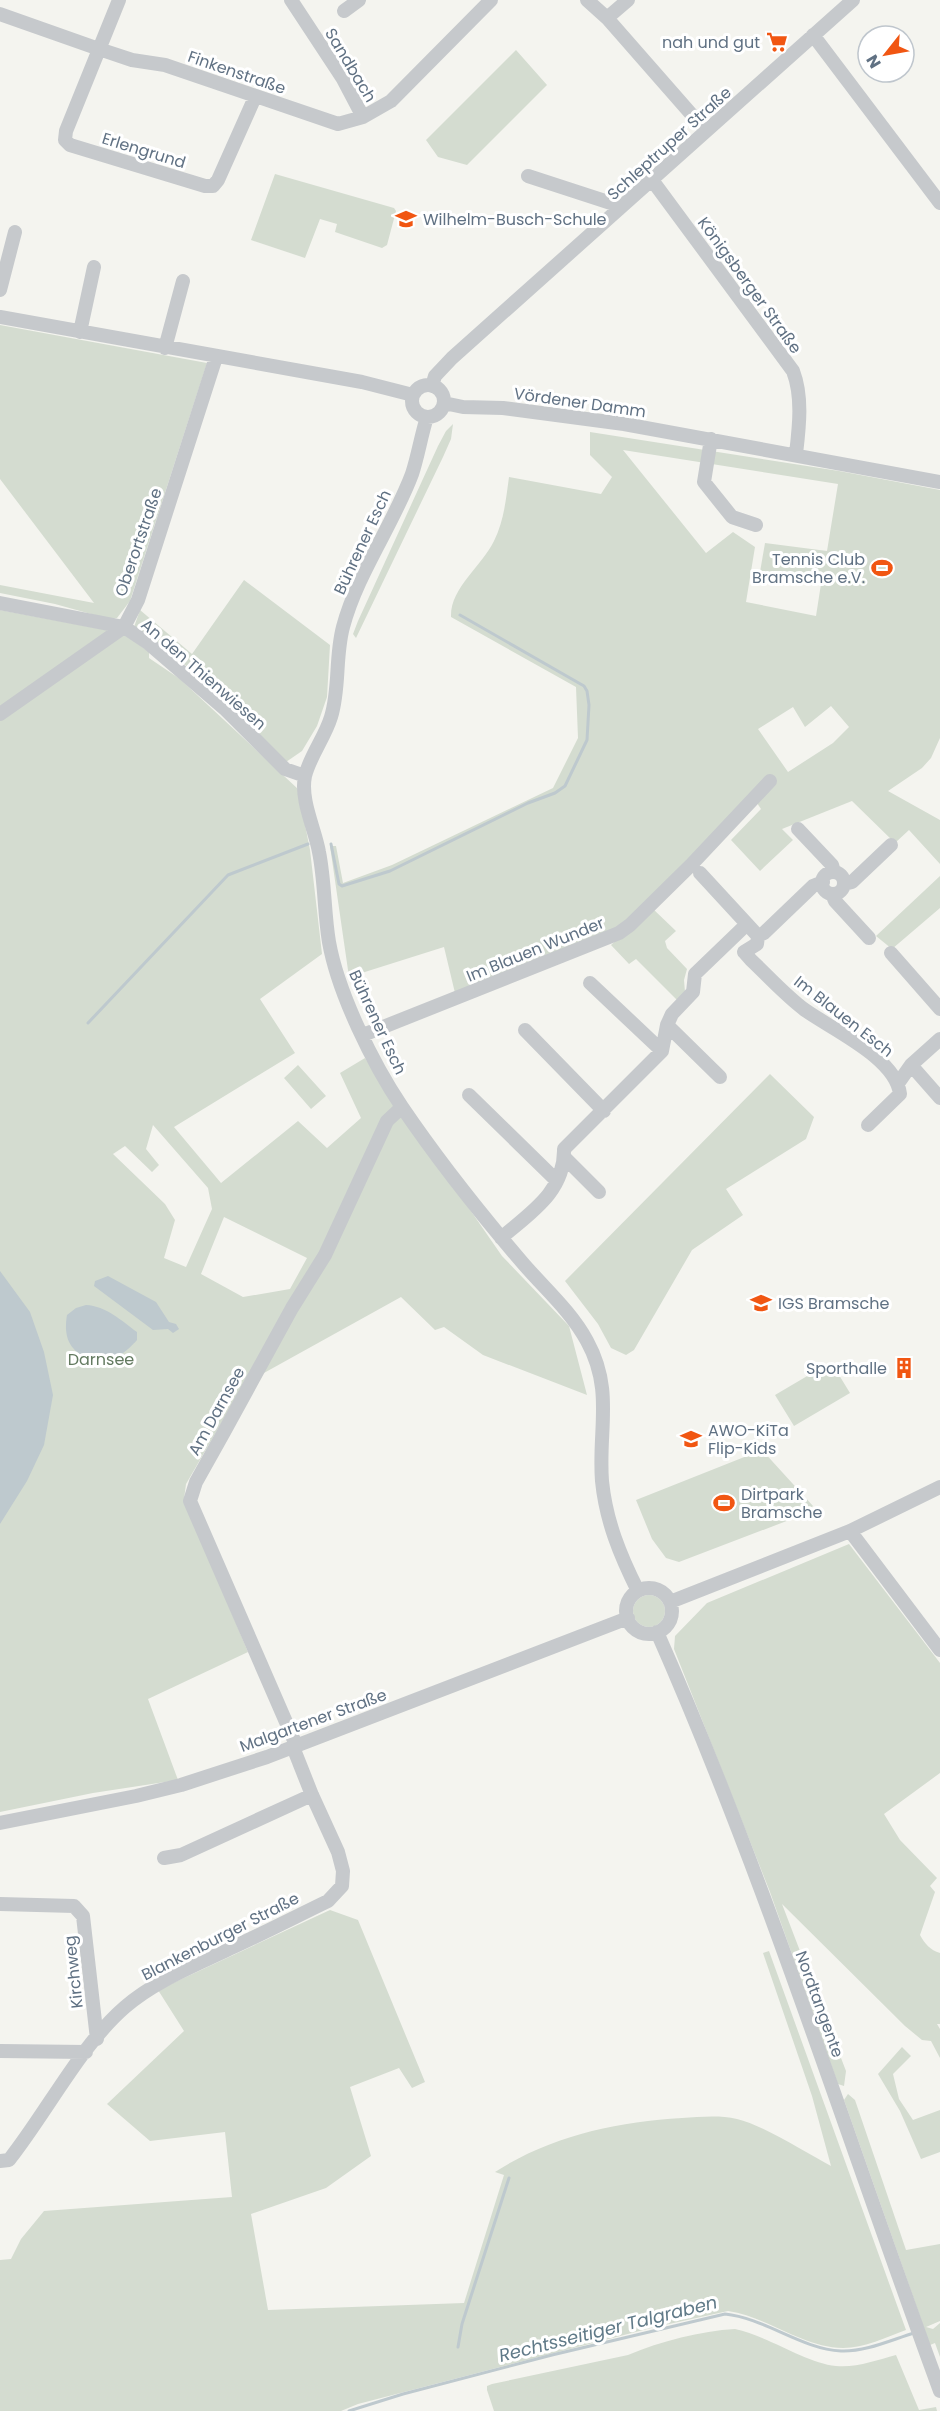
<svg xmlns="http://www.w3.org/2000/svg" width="940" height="2411" viewBox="0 0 940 2411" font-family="Poppins,sans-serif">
  <rect width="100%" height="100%" fill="#f4f4ef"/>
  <!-- green -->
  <path fill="#d4dcd0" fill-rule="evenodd" d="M 516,50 L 547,85 L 467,165 L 438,157 L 426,140 Z
    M 275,174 L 394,208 L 396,211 L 387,245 L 382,248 L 335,232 L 337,224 L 320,219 L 305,258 L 251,240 Z
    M 0,325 L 207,363 L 130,601 L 117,618 L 109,619 L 55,604 L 0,593 L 0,585 L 94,603 L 0,479 Z
    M 453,424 L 451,439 L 443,457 L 356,638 L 353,634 L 358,621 L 438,446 L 446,431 Z
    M 590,432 L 839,471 L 940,490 L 940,738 L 931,758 L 922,768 L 888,791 L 940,820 L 940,864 L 909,830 L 895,843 L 852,801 L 782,829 L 793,840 L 760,871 L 731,840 L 761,809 L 757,803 L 632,916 L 609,933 L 455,993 L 444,947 L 349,977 L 330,846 L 336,846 L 343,883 L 392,865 L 553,788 L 578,738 L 576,687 L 451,617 C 450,588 482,566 494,541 C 504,521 506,499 509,477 L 601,494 L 612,477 L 590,455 ZM 623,450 L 838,484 L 827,551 L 765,543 L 760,572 L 763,575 L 821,584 L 816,616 L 746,602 L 755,547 L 733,532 L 706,553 ZM 831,706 L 849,727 L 833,743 L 788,772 L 758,729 L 793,707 L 805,727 Z
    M 244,580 L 330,645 L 327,697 L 317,726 L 302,751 L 286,762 L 185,665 L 134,627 L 140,610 L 192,654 Z
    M 0,610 L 112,631 L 127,636 L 149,652 L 149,658 L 180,679 L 298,789 L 310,850 L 322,954 L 260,999 L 295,1053 L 174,1127 L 221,1183 L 298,1121 L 327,1148 L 361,1118 L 340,1073 L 365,1058 L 502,1256 L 569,1326 L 587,1395 L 483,1355 L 444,1327 L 435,1330 L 401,1297 L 244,1384 L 186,1484 L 184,1499 L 248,1652 L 148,1699 L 178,1780 L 93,1793 L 0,1812 ZM 153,1125 L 208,1188 L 212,1209 L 186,1267 L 164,1258 L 175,1220 L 165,1204 L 113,1154 L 125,1146 L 152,1172 L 159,1165 L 146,1149 ZM 224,1217 L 307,1258 L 290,1289 L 243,1297 L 201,1274 Z
    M 940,876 L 940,908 L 892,949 L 876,936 Z
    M 652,908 L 676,931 L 665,941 L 667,948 L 687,969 L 684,980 L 685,992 L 677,1000 L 636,959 L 629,964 L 611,945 Z
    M 298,1065 L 326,1096 L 311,1109 L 284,1078 Z
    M 770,1074 L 814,1117 L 806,1139 L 726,1189 L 743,1215 L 692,1250 L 634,1350 L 626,1355 L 611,1348 L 598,1324 L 565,1281 Z
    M 831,1362 L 850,1393 L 794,1426 L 775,1395 Z
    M 762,1450 L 813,1506 L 805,1514 L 679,1562 L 666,1558 L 652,1539 L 636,1500 Z
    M 849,1544 L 940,1663 L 940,1773 L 884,1814 L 900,1840 L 937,1878 L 930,1886 L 935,1892 L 920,1935 C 925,1944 930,1950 940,1953 L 940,2024 L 937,2024 L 940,2029 L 940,2058 L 931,2041 L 922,2040 L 905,2026 L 782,1904 L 846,2071 L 844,2086 L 838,2084 L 770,1892 L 674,1649 L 675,1636 L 707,1603 Z
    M633 1611a16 16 0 1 1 32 0a16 16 0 1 1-32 0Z
    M 330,1910 L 358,1920 L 425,2082 L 412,2088 L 399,2068 L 350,2087 L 371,2156 L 326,2188 L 251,2214 L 268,2310 L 464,2303 L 504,2175 L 495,2172 C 551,2136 616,2122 682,2118 C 700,2117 719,2115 737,2119 C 763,2125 806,2153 831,2166 L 812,2096 L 763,1953 L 769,1951 L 906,2330 C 887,2337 864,2348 843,2348 C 802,2347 768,2317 728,2311 L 651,2328 L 358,2404 L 341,2411 L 0,2411 L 0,2260 L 11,2259 L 21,2239 L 44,2211 L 232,2197 L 225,2132 L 150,2141 L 107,2104 L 184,2031 L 158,1990 Z
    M 902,2047 L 911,2056 L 893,2074 L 899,2099 L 913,2120 L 940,2110 L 940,2152 L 921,2159 L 900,2111 L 878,2074 Z
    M 848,2094 L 855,2100 L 906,2250 L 940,2244 L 940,2321 L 926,2327 L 933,2329 L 940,2323 L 940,2357 L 935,2343 L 930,2345 L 844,2100 Z
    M 735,2329 C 768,2336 806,2363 836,2366 C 856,2368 877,2360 896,2355 L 919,2410 L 936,2407 L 937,2411 L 494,2411 L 487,2390 L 487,2386 L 492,2384 L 628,2355 C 661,2341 701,2331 735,2329 Z"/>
  <!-- water -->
  <path fill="#bec9ce" d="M 0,1271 L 30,1312 L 44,1352 L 53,1395 L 44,1445 L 27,1481 L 0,1524 Z
    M 108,1276 L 156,1302 L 169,1322 L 176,1324 L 179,1329 L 173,1333 L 168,1329 L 153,1330 L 94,1286 L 95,1281 Z
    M 86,1305 C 106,1306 122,1321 137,1332 L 137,1340 C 128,1350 115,1362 101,1362 C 95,1363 88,1359 83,1356 C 67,1347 64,1333 67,1315 L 76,1308 Z"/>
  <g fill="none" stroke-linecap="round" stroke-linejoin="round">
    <!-- stream -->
    <path stroke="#bec9ce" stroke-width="3" d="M 331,844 L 339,884 L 342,886 L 390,871 L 528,803 L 555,793 L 565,786 L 587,740 L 589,705 L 587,691 L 584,686 L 460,615
      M 88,1023 L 228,875 L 308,844
      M 458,2347 L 462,2324 L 509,2178
      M 349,2411 L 403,2394 L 552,2355 L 725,2314 C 765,2318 801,2349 841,2351 C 865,2352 891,2340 914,2333"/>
    <!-- minor -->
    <path stroke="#c6c9cc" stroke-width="14" d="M 119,0 L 66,131 L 65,140 L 70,145 L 205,186 L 213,186 L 218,180 L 255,97
      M 291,0 L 343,79 L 363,117
      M 587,0 L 607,18 L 706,131
      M 344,11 L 359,0
      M 0,14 L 99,49 L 132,60 L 165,65 L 338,124 L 363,117 L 391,101 L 491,0
      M 607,18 L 628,0
      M 813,35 L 940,203
      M 528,176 L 614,204 L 619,209
      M 652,180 L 793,371 C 803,397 799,428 796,454
      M 0,290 L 15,232
      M 0,317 L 362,382 L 413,395
      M 80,332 L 94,267
      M 165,348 L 183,281
      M412 401a16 16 0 1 1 32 0a16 16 0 1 1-32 0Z
      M 432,386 L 435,376 L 452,358 L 853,0
      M 444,403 L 463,407 L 503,408 L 624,424 L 940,482
      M 427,417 C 421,436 418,456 412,474 C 393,525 357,574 343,627 C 335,657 340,688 331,717 C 325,737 310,756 305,776 C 300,800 315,829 319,852 C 325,882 324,912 329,942 C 338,993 373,1064 402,1107 C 438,1160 480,1213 521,1261 C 543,1287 571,1311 587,1341 C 614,1390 598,1430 602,1481 C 606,1521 620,1555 638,1591
      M 711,439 L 704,482 L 732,517 L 756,525
      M 0,603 L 124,627 L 148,643 L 226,710 L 285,769 L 305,776
      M 0,714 L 124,627 L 138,600 L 216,357
      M 798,829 L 832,865 L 834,872
      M822 883a11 11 0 1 1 22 0a11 11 0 1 1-22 0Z
      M 700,873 L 747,924
      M 844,884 L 852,882 L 891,845
      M 832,894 L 835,901 L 869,938
      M 758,936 L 764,933 L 813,886 L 823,882
      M 891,953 L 940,1009
      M 590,983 L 662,1051
      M 667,1025 L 720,1077
      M 525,1030 L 604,1111
      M 363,1035 L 619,933 L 630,925 L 691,865 L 770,781
      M 911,1065 L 940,1098
      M 899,1082 L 911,1065 L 940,1039
      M 469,1095 L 557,1181
      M 564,1157 L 599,1192
      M 501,1238 C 530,1213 565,1192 564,1149 L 662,1051 L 667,1025 L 672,1014 L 693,992 L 695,974 L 747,924 L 758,936 L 757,944 L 744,952 L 751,960 C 769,977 786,996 805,1010 C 833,1030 896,1058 900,1094 L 868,1125
      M 850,1531 L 940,1650
      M626 1611a23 23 0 1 1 46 0a23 23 0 1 1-46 0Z
      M 670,1602 L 850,1531 L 940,1487
      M 657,1632 C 766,1879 847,2138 940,2391
      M 296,1745 L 190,1501 L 196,1482 L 224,1432 L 292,1308 L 325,1255 L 387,1121 L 402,1107
      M 0,1823 L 136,1796 L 181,1785 L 267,1757 L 628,1618
      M 164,1858 L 181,1855 L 312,1795
      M 0,1904 L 74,1906 L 83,1916 L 97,2039
      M 0,2051 L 86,2052
      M 0,2161 L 9,2160 C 47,2112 80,2046 125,2007 C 155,1981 194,1966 229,1949 C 262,1934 295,1917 328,1901 L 342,1886 L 343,1871 L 338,1852 L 312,1795 L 293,1747"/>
  </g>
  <!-- icons -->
  <defs>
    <symbol id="supermarket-bare" viewBox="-9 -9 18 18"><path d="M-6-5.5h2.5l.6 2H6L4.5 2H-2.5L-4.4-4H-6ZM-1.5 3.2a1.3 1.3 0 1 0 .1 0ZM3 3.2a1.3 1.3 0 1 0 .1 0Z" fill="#f15612" stroke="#fff" stroke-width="2.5" paint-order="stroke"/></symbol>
    <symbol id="school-bare" viewBox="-9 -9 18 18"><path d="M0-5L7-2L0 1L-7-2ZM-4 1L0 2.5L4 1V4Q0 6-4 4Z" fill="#f15612" stroke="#fff" stroke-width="2.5" paint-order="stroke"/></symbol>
    <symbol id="stadium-bare" viewBox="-9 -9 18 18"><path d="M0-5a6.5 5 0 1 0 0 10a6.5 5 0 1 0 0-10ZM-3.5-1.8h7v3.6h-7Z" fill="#f15612" stroke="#fff" stroke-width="2.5" paint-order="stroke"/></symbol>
    <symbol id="building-bare" viewBox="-9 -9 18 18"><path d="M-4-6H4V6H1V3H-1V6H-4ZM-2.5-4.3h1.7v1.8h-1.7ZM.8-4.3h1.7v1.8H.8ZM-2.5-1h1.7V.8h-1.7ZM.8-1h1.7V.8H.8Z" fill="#f15612" stroke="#fff" stroke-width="2.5" paint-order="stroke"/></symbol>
  </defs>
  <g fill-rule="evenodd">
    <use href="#supermarket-bare" x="762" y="27" width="30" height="30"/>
    <use href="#school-bare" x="391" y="204" width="30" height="30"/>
    <use href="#stadium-bare" x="867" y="553" width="30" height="30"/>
    <use href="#school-bare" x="746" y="1288" width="30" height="30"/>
    <use href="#building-bare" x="889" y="1353" width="30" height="30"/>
    <use href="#school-bare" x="676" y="1424" width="30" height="30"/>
    <use href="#stadium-bare" x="709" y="1488" width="30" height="30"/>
  </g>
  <g text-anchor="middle" stroke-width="6" stroke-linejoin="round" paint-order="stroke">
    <!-- poi labels -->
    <g font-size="16" fill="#607183" stroke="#fff" text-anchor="start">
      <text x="760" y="48" text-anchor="end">nah und gut</text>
      <text x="423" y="225">Wilhelm-Busch-Schule</text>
      <text x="865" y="565" text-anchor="end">Tennis Club<tspan x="865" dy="18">Bramsche e.V.</tspan></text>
      <text x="778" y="1309">IGS Bramsche</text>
      <text x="887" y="1374" text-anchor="end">Sporthalle</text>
      <text x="708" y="1436">AWO-KiTa<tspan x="708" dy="18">Flip-Kids</tspan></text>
      <text x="741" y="1500">Dirtpark<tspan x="741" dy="18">Bramsche</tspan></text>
    </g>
    <!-- street labels -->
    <g font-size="16" fill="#607183" stroke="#fff">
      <text transform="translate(351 65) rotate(59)" y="6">Sandbach</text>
      <text transform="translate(237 72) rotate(19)" y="6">Finkenstraße</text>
      <text transform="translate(669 143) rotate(-42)" y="6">Schleptruper Straße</text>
      <text transform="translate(144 150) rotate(17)" y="6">Erlengrund</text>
      <text transform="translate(750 285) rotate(54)" y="6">Königsberger Straße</text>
      <text transform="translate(580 402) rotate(8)" y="6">Vördener Damm</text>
      <text transform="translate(138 542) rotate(-71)" y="6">Oberortstraße</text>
      <text transform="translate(362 542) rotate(-65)" y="6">Bührener Esch</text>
      <text transform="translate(204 674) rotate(41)" y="6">An den Thienwiesen</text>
      <text transform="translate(535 949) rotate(-22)" y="6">Im Blauen Wunder</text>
      <text transform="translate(844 1016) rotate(38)" y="6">Im Blauen Esch</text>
      <text transform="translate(378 1022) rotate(65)" y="6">Bührener Esch</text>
      <text transform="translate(216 1411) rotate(-61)" y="6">Am Darnsee</text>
      <text transform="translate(313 1720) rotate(-20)" y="6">Malgartener Straße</text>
      <text transform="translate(220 1936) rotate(-27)" y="6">Blankenburger Straße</text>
      <text transform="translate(73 1972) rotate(-96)" y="6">Kirchweg</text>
      <text transform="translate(820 2004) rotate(70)" y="6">Nordtangente</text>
    </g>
    <!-- park labels -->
    <g font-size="16" fill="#637a60" stroke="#fff">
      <text x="101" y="1365">Darnsee</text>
    </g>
    <!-- water labels -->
    <g font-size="18" font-style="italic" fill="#607a88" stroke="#fff">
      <text transform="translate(608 2329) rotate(-14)" y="6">Rechtsseitiger Talgraben</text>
    </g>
  </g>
  <!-- north arrow -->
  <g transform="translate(886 54) rotate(239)"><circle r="28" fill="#ffffff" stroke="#bfc6cd" stroke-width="1.5"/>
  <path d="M0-4.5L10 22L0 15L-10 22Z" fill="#f15612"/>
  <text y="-9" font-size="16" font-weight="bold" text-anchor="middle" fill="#607183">N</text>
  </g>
</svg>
